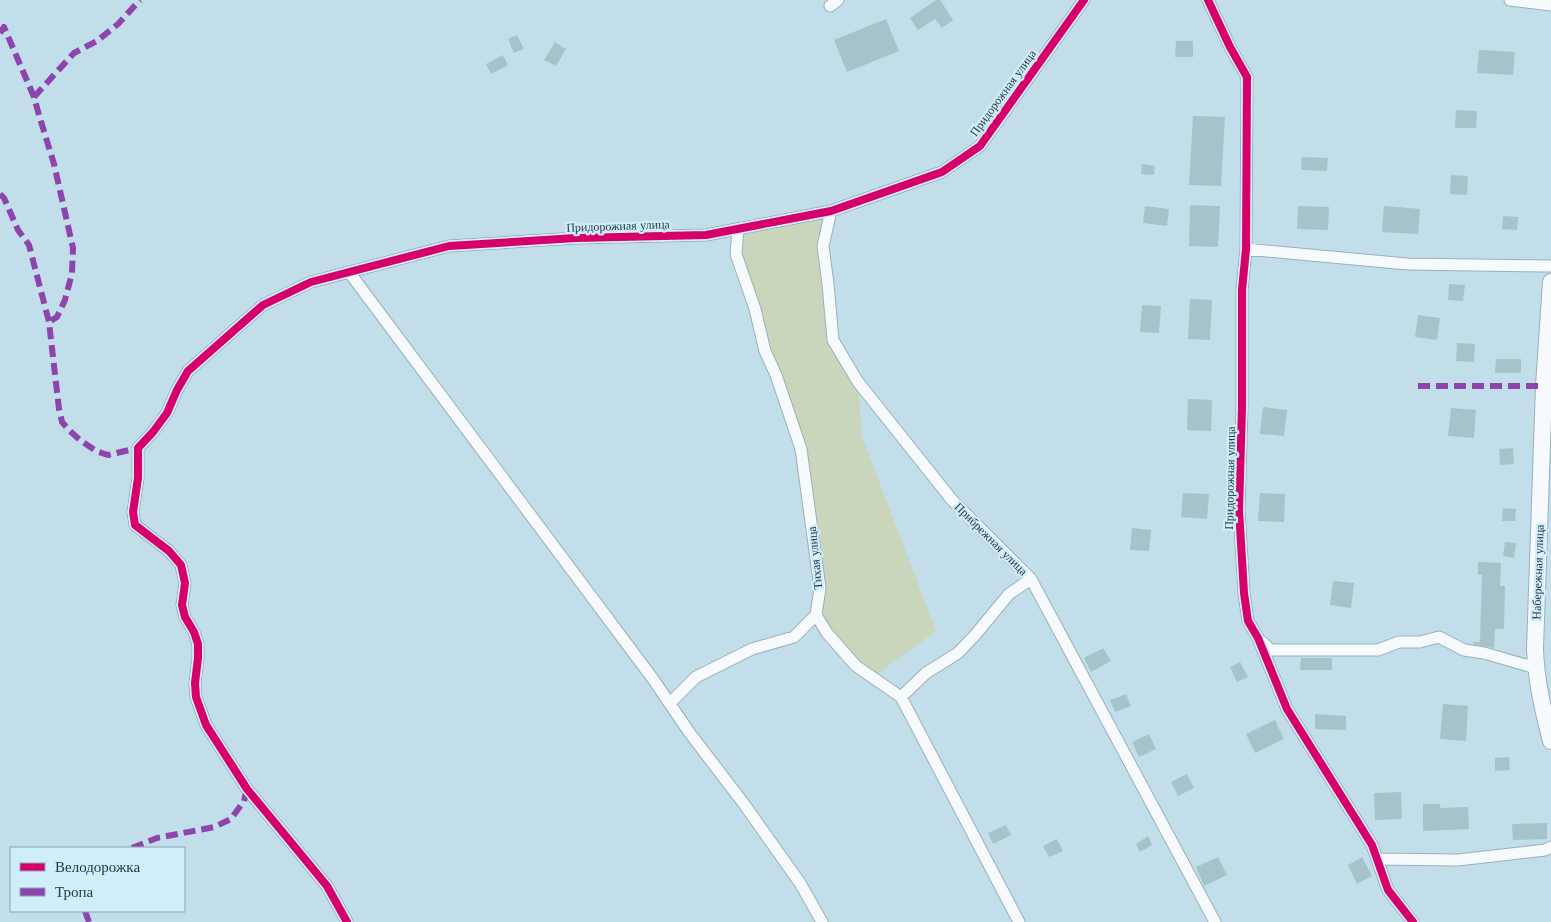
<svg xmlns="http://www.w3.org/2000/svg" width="1551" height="922" viewBox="0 0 1551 922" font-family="'Libre Baskerville',serif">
  <rect width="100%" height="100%" fill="#c2deea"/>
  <!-- green -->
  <path fill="#cad6bc" d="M 831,211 L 823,246 L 833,340 L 858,382 L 862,436 L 936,631 L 872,678 L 816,615 L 820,588 L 801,449 L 736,254 L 738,229 Z"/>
  <!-- building -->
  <path fill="#a5c3cb" d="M 936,0 L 940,0 L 953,20 L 942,28 L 935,19 L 918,30 L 910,18 Z
    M 886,19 L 899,51 L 847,72 L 834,40 Z
    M 517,35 L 524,49 L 514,53 L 508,39 Z
    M 1176,41 L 1193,41 L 1193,57 L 1175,57 Z
    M 555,42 L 566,49 L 556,66 L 544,60 Z
    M 1479,50 L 1515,52 L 1513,75 L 1477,73 Z
    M 503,55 L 508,65 L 491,74 L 486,64 Z
    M 1456,110 L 1477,111 L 1476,128 L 1455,128 Z
    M 1193,116 L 1225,117 L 1221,186 L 1189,185 Z
    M 1302,157 L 1328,158 L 1327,171 L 1301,170 Z
    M 1142,164 L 1155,166 L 1154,175 L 1141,174 Z
    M 1451,175 L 1468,176 L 1467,195 L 1450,194 Z
    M 1190,205 L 1220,206 L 1218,247 L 1189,246 Z
    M 1145,206 L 1169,209 L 1167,226 L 1143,223 Z
    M 1298,206 L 1329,207 L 1328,230 L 1297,229 Z
    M 1384,206 L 1420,209 L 1418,234 L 1382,232 Z
    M 1503,216 L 1518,217 L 1517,230 L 1502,229 Z
    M 1449,284 L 1465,285 L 1463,301 L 1448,300 Z
    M 1190,299 L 1212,300 L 1210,340 L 1188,339 Z
    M 1142,305 L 1161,306 L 1159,333 L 1140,332 Z
    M 1418,315 L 1440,318 L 1437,340 L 1415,337 Z
    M 1457,343 L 1475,344 L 1474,362 L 1456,361 Z
    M 1496,359 L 1521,359 L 1521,373 L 1495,373 Z
    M 1188,399 L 1212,400 L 1211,431 L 1187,430 Z
    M 1263,407 L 1287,410 L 1284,436 L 1260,434 Z
    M 1451,408 L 1476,410 L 1474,438 L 1448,436 Z
    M 1513,448 L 1514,464 L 1500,465 L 1499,449 Z
    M 1183,493 L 1209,494 L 1207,519 L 1181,517 Z
    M 1260,493 L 1285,494 L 1284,522 L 1258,521 Z
    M 1503,508 L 1516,509 L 1515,521 L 1502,521 Z
    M 1132,528 L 1151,530 L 1149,551 L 1130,550 Z
    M 1505,542 L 1516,543 L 1514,558 L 1503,556 Z
    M 1478,562 L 1501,563 L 1500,586 L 1505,586 L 1504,629 L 1495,629 L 1494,648 L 1473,644 L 1473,642 L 1480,642 L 1482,575 L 1478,575 Z
    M 1333,581 L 1354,583 L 1351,608 L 1330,605 Z
    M 1103,648 L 1111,661 L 1091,672 L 1084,658 Z
    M 1301,658 L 1332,658 L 1332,670 L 1300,670 Z
    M 1240,662 L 1248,677 L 1237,682 L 1230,667 Z
    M 1126,694 L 1131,706 L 1115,712 L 1110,700 Z
    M 1443,704 L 1468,706 L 1466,741 L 1440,739 Z
    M 1315,714 L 1346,716 L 1346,730 L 1315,729 Z
    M 1275,720 L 1284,739 L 1255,753 L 1246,734 Z
    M 1149,734 L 1156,749 L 1139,757 L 1132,742 Z
    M 1509,757 L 1510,770 L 1495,771 L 1495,758 Z
    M 1187,774 L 1194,788 L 1178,796 L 1171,782 Z
    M 1401,792 L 1402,819 L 1375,820 L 1374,793 Z
    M 1423,804 L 1440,804 L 1440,808 L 1468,807 L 1469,829 L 1423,831 Z
    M 1547,823 L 1547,839 L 1513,840 L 1512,824 Z
    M 1006,825 L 1011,835 L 993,844 L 988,833 Z
    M 1148,836 L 1152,845 L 1140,852 L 1136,844 Z
    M 1057,839 L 1063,851 L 1049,857 L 1043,846 Z
    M 1218,857 L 1227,875 L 1204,886 L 1196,867 Z
    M 1362,857 L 1372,876 L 1357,884 L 1348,865 Z"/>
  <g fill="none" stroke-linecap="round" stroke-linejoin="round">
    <defs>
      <path id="street" d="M 1208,0 L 1230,47 L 1247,77 L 1246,249 L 1242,290 L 1242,408 L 1239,510 L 1244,593 L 1248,621 L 1258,638 L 1287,709 L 1372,845 L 1388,890 L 1413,922
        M 1510,0 L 1551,5
        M 830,6 L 838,0
        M 831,211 L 823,246 L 828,284 L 833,340 L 858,382 L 952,500 L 1031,579 L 1215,922
        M 738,229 L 736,254 L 755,309 L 765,351 L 776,375 L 801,449 L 820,588 L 816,615 L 827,633 L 856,666 L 901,697 L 1019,922
        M 1246,249 L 1407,264 L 1551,266
        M 349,272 L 653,679 L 689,732 L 744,804 L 800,883 L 822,922
        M 1261,641 L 1271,650 L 1378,650 L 1399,642 L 1420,642 L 1439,637 L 1464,650 L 1484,653 L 1536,668
        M 901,697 L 926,673 L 958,653 L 976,634 L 1009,594 L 1031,579
        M 670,703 L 696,677 L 752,649 L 794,637 L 816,615
        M 1377,859 L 1458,860 L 1545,850 L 1551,847
        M 347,922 L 327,886 L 247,789 L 206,725 L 196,697 L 195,683 L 198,658 L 198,644 L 194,632 L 185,617 L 182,605 L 185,583 L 181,565 L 169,551 L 135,525 L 133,512 L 138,478 L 138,448 L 153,432 L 167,413 L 177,390 L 188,371 L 263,305 L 311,282 L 449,246 L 576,238 L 706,235 L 831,211 L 942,172 L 980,146 L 1084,0"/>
      <path id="secondary" d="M 1551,282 L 1544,386 L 1535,649 C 1536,680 1543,710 1551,741"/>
    </defs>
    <!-- street casing -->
    <use href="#street" stroke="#9ab0b9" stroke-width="13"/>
    <!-- secondary casing -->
    <use href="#secondary" stroke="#9ab0b9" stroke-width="18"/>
    <!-- street -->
    <use href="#street" stroke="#f6fafc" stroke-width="11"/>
    <!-- secondary -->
    <use href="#secondary" stroke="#f6fafc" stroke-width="16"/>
    <!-- quiet -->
    <path stroke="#8e44ad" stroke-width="6" stroke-dasharray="12 6" stroke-linecap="butt" d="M 0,33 L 4,27 L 34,97 L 39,115 L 54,164 L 73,248 L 72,273 L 65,300 L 57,317 L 49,322
      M 34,97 L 74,53 L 97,41 L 118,24 L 140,0
      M 0,194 L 4,198 L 18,230 L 29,245 L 49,322 L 59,409 L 62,422 L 70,431 L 80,440 L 96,451 L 108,455 L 138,448
      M 1418,386 L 1544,386
      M 132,848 L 157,838 L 214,827 L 231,819 L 244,801 L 247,789
      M 85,911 L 89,922"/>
    <defs>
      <path id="cycleway" d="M 1208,0 L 1230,47 L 1247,77 L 1246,249 L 1242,290 L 1242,408 L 1239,510 L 1244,593 L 1248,621 L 1258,638 L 1287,709 L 1372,845 L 1388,890 L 1413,922
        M 347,922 L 327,886 L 247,789 L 206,725 L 196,697 L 195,683 L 198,658 L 198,644 L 194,632 L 185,617 L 182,605 L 185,583 L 181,565 L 169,551 L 135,525 L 133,512 L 138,478 L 138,448 L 153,432 L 167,413 L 177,390 L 188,371 L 263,305 L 311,282 L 449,246 L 576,238 L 706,235 L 831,211 L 942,172 L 980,146 L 1084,0"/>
    </defs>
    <!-- cycleway casing -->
    <use href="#cycleway" stroke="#d0edfb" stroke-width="11"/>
    <!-- cycleway -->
    <use href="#cycleway" stroke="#d6006c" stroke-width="8"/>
  </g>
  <g text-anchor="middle" stroke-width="4.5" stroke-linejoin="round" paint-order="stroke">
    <!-- street labels -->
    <g font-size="12" fill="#253942" stroke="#d0edfb">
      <text transform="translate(1003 93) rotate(-54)" y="4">Придорожная улица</text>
      <text transform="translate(618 226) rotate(-2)" y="4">Придорожная улица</text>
      <text transform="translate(1230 478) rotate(-89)" y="4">Придорожная улица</text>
      <text transform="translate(991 539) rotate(45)" y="4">Прибрежная улица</text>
      <text transform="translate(815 558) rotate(-96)" y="4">Тихая улица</text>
      <text transform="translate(1538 572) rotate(-88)" y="4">Набережная улица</text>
    </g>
  </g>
  <!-- legend -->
  <rect x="10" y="847" width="175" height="65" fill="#d0edfb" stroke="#8ca5b1"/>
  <rect x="20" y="863" width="25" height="8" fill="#d6006c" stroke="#8ca5b1"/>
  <text x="55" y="872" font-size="15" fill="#253942">Велодорожка</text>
  <rect x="20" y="888" width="25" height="8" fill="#8e44ad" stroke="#8ca5b1"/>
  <text x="55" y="897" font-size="15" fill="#253942">Тропа</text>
</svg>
